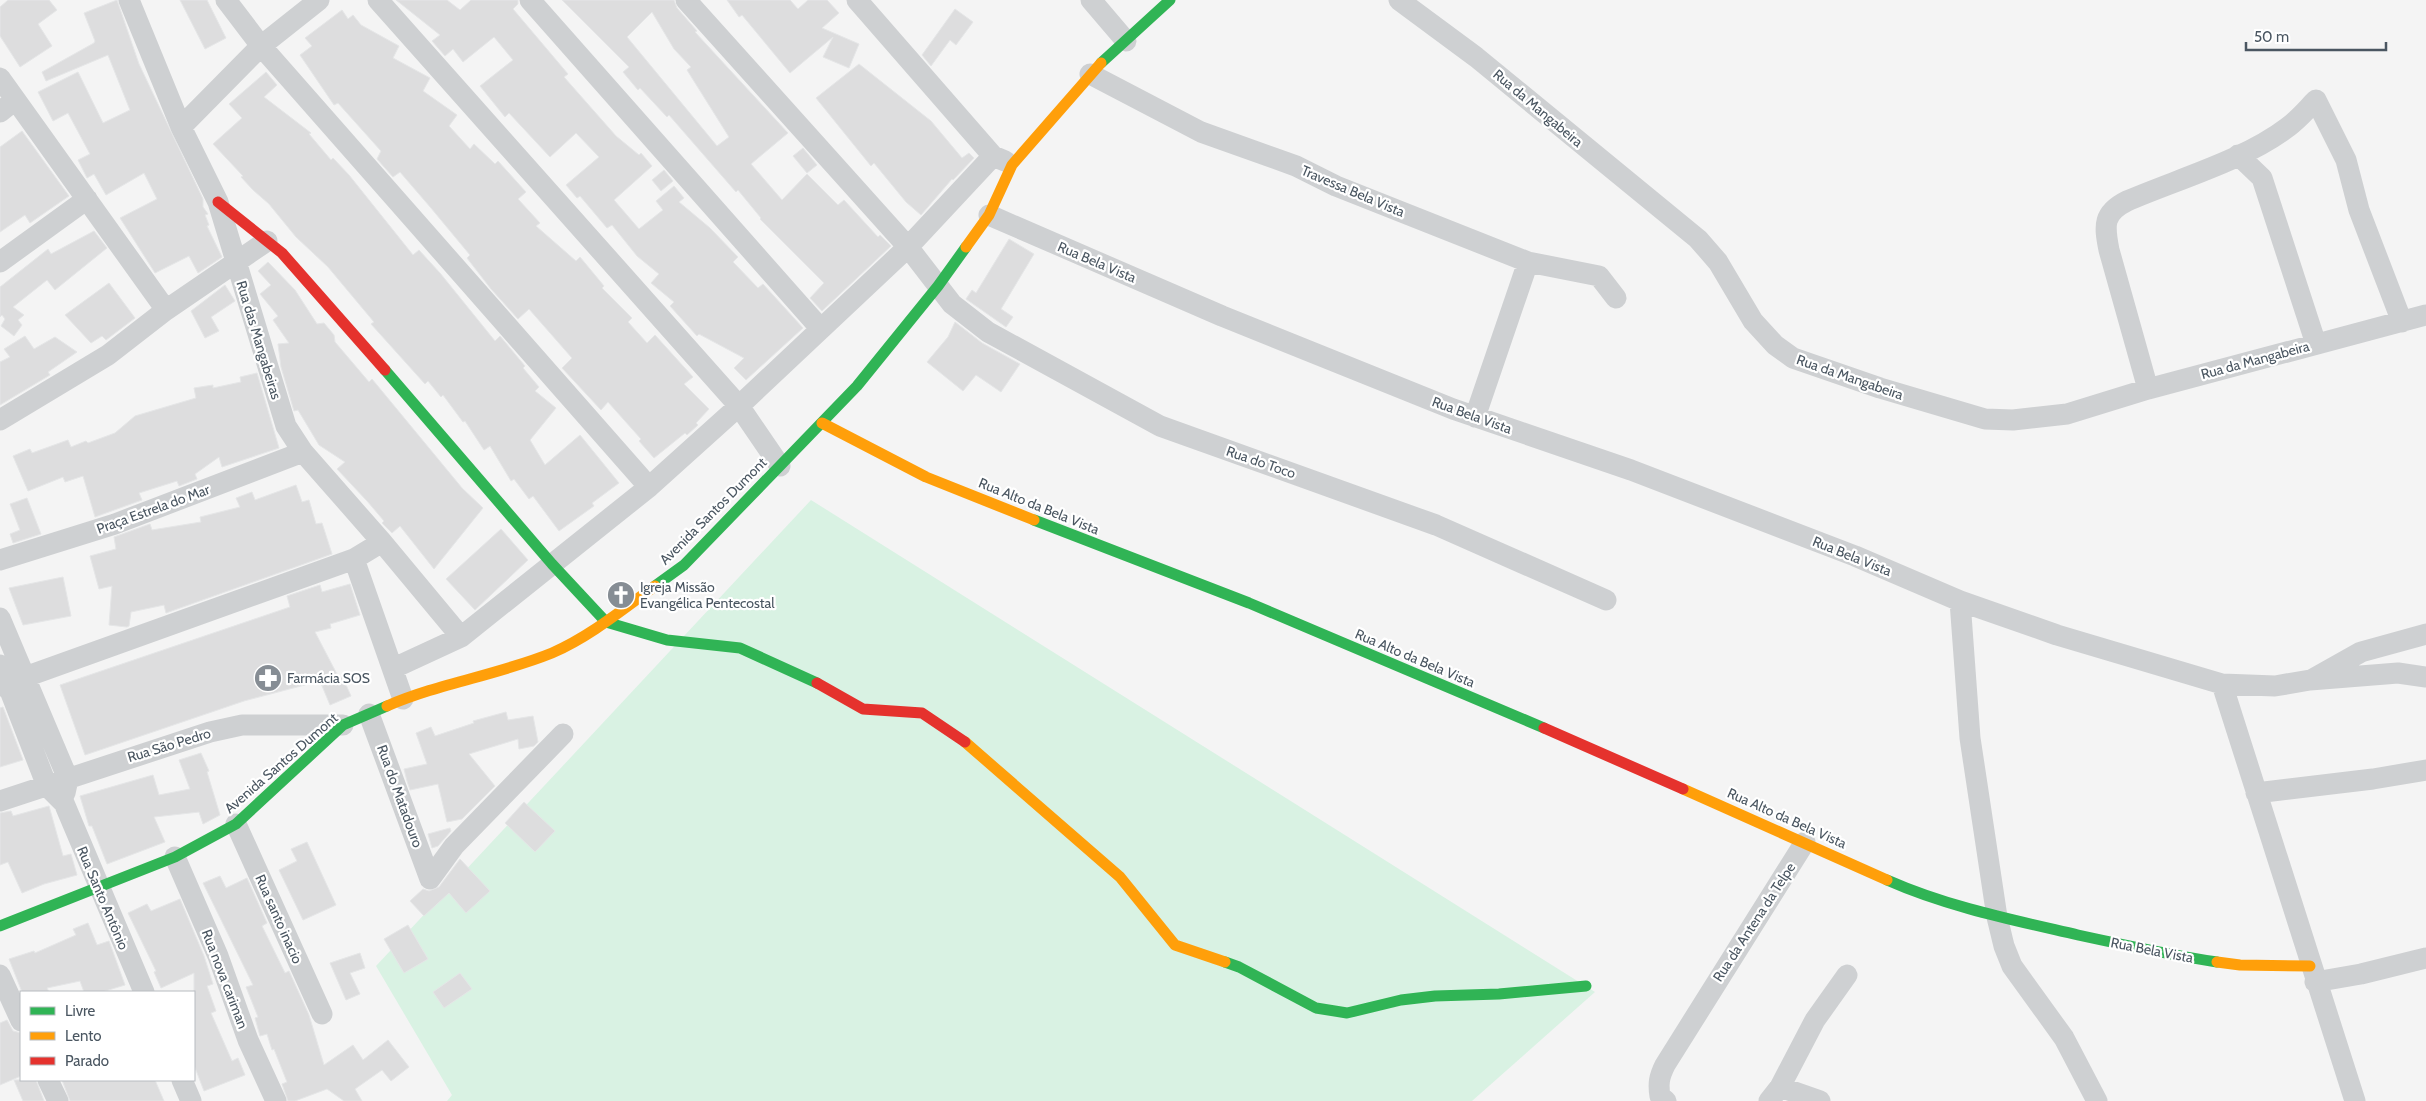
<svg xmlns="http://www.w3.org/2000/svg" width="2426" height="1101" viewBox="0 0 2426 1101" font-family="Cabin,sans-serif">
  <rect width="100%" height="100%" fill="#f4f4f4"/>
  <!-- green -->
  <path fill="#d9f2e3" d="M 811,500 L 1595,992 L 1472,1101 L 447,1101 L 452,1095 L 376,966 Z"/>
  <!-- building -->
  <path fill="#ddddde" stroke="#e5e6e7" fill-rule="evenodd" d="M 8,0 L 49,0 L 57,10 L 38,24 L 52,46 L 20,67 L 0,36 L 0,7 Z
    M 117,0 L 139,64 L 203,199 L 203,207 L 208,214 L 205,215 L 209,225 L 207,226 L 222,257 L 198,273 L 189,256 L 155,273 L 120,218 L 157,199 L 144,173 L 106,195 L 94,174 L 87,178 L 78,160 L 90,154 L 68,113 L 53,121 L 38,92 L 78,72 L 103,123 L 130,110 L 108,55 L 46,81 L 42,72 L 94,43 L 95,41 L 84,13 Z
    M 180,0 L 207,0 L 226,38 L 205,49 Z
    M 396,0 L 447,0 L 460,10 L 471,0 L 518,0 L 518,4 L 513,9 L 568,74 L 564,77 L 616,136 L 639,155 L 641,153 L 652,166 L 614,200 L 639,229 L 663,210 L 656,201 L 674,186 L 684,198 L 679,202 L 710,228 L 738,257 L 733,262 L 758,288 L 763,284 L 803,328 L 746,380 L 734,368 L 744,358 L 699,334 L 697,336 L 670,306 L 674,302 L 651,283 L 659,274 L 637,256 L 612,225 L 607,228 L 580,196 L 577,198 L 566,185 L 599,157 L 576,133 L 550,157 L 509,113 L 505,117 L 480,86 L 513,60 L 494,37 L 463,62 L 453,49 L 445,56 L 432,41 L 440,35 Z
    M 562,0 L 674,0 L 677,8 L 697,31 L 695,32 L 788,133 L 751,164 L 782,200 L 807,174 L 838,205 L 844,200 L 878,237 L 880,235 L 891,246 L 822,311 L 810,298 L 824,283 L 760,219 L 761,218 L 738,190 L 736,192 L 669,115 L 667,117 L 640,88 L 638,90 L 623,72 L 629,67 ZM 652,12 L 674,49 L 691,67 L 687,70 L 729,137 L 717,146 L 627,37 Z
    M 727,0 L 790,0 L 798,9 L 808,0 L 827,0 L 839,13 L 822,28 L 859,44 L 849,68 L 823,57 L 833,37 L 790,73 L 742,15 L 739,17 Z
    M 955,9 L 973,22 L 956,45 L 950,40 L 931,66 L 922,55 Z
    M 342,10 L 348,19 L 353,15 L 361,25 L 399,46 L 393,58 L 430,78 L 423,91 L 457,115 L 449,126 L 470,149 L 474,144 L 495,164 L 498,161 L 526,192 L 518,199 L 540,223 L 536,226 L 576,261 L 580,257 L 604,286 L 602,288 L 632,318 L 628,322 L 647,343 L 655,335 L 693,377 L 684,384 L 709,409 L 696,423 L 698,425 L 687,435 L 685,433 L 654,458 L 639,441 L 641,439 L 608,402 L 601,410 L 562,368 L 572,358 L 529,309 L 518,319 L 491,289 L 467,258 L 470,255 L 431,208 L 400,172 L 393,177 L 377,159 L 381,151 L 338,103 L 334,105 L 300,55 L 312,46 L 305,38 Z
    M 859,64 L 931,121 L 962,158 L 969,153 L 974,158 L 953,180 L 952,179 L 921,215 L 906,202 L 874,163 L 871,166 L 816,98 Z
    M 266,72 L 277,85 L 264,97 L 311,133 L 309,134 L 331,160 L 333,158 L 349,175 L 413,255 L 419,250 L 440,273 L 495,341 L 500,336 L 525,366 L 523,368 L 539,387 L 535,391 L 556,408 L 530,440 L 545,465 L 580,435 L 619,483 L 592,503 L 594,506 L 559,531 L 533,496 L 529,499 L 514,479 L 511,481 L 490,446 L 484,450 L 465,421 L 463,422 L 443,395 L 441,397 L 428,381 L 425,384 L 371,324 L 374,322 L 328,267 L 296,237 L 269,204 L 253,190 L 241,177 L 243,176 L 213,144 L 242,118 L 229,104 Z
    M 22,131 L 69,196 L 30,223 L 25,215 L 0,232 L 0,147 Z
    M 803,148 L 817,165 L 807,173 L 793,156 Z
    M 664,170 L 673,181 L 661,191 L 652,180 Z
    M 94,231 L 107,248 L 55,290 L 47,280 L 13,307 L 24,315 L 18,320 L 22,325 L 14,336 L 1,326 L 5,319 L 2,315 L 0,317 L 0,287 L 48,249 L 51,254 Z
    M 1009,239 L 1034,254 L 1001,309 L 1013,317 L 1006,327 L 966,299 L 972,290 L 976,293 Z
    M 268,262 L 295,290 L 317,324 L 324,323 L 334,335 L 335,342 L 369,382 L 372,379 L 462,488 L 483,508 L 434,569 L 400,526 L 392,533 L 382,523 L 384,521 L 367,501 L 337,469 L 345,462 L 319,445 L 298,410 L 294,411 L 281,367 L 278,344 L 289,343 L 273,320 L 278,316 L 260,294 L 271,285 L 258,271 Z
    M 109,283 L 135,318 L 106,340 L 102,336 L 91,343 L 65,315 Z
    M 225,285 L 235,301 L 211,317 L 219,331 L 205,338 L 191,311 Z
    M 955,322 L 982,343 L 1020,364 L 1001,392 L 976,375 L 963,391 L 927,362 L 948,337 Z
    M 25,336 L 34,349 L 55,337 L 77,352 L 48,372 L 50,375 L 0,405 L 0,362 L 10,357 L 4,349 Z
    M 257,373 L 279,448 L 222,467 L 219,457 L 195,474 L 197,479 L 179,486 L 177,481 L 139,493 L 142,500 L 95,517 L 83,476 L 65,482 L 63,477 L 28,491 L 13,456 L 30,449 L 32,453 L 68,440 L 71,447 L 86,441 L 88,443 L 115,433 L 135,416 L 196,398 L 194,388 L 213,385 L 213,388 L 241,382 L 240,377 Z
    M 296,485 L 302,502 L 309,500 L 316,524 L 322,523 L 332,554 L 166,613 L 164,605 L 131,612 L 129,626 L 127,627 L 109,625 L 112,586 L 99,589 L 90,556 L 116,549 L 114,537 L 150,524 L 152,530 L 201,522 L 200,517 L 240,507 L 236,498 L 252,492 L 255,500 Z
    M 27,498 L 41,534 L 13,543 L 10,534 L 20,530 L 10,504 Z
    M 501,529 L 528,560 L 475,610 L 446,579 Z
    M 63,577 L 71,616 L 23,625 L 9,588 Z
    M 350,584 L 360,615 L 330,624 L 331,628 L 315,632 L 339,678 L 342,676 L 351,696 L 330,705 L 320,681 L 244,701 L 85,755 L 60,685 L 290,607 L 287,596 L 320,585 L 322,592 Z
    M 3,707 L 23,760 L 0,767 L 0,708 Z
    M 506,712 L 508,720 L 533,716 L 538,742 L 534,746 L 519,749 L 518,739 L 469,754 L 495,786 L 462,819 L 447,822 L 438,784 L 410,790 L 407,781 L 404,769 L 427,764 L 416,733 L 431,727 L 435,736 L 474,723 L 473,721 Z
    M 201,753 L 209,771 L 207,772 L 220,815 L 203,824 L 199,812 L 154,817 L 165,842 L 107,864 L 92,826 L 89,826 L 80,796 L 153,775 L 159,795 L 190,789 L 179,760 Z
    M 524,802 L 555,831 L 535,852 L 505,823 Z
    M 49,806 L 63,856 L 71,854 L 77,875 L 44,884 L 22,893 L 8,862 L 0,865 L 0,813 L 11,811 L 13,816 Z
    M 450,828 L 451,831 L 438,846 L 432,848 L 428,834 Z
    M 307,842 L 336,905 L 303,920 L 279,870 L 297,861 L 291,849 Z
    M 460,859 L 490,891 L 466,913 L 449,893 L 424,916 L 410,901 L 423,889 L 429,891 L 439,887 Z
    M 220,876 L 226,888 L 247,878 L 267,923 L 262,926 L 285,973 L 289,971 L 309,1015 L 324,1065 L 353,1045 L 363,1060 L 388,1040 L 409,1067 L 391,1081 L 382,1070 L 355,1089 L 362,1101 L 344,1101 L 327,1089 L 295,1101 L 288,1101 L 282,1084 L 287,1082 L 274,1049 L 272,1050 L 267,1034 L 260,1036 L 255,1018 L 258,1017 L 246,987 L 253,985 L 203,883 Z
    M 180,899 L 204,956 L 213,984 L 207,986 L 216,1011 L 211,1013 L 232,1061 L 238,1058 L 245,1075 L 204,1091 L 194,1065 L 194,973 L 161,988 L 154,972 L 156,971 L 128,913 L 147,904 L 151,911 Z
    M 88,923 L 97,945 L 109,941 L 125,985 L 102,992 L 84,992 L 80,981 L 47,988 L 49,992 L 22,992 L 9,959 L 34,951 L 35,953 L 76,935 L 73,929 Z
    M 408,925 L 428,959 L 404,973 L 384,939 Z
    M 360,953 L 365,968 L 350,973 L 360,994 L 346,1000 L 330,963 Z
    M 460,973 L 472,989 L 444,1008 L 433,992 Z
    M 7,1020 L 13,1031 L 21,1033 L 21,1076 L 0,1085 L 0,1023 Z
    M 14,1080 L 36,1080 L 44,1101 L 23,1101 Z
    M 62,1080 L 155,1080 L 164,1101 L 70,1101 Z"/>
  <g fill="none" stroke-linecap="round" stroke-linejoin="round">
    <!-- street -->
    <path stroke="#ced0d2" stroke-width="21" d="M 129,0 L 181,127 L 218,202 L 286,426 L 303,452 L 382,542 L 461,637
      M 226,0 L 261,46 L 649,487
      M 378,0 L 739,406 L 780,466
      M 530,0 L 820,328
      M 686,0 L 908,247 L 952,304 L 988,332 L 1160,426 L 1436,525 L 1606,600
      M 857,0 L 993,156 L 1005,161
      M 1091,0 L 1126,41
      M 1399,0 L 1476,57 L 1698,239 L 1718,262 L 1753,321 L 1775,345 L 1793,358 L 1880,388 L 1985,419 L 2013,420 L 2067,414 L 2148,389 L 2426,315
      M 1090,74 L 1201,132 L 1296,166 L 1336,186 L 1528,262 L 1599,276 L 1616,298
      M 0,78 L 166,310
      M 0,112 L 15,100
      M 181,127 L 261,46 L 319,0
      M 2238,155 L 2262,178 L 2316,344
      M 989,215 L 1222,316 L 1453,409 L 1631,470 L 1855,556 L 1960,601 L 2057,635 L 2222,684 L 2275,686 L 2310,680 L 2398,673 L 2426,677
      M 0,262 L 87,199
      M 2148,389 L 2109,250 C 2104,225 2103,213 2127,201 C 2178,179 2245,160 2288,127 C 2299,119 2307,109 2316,100 L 2346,160 L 2359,210 L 2402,322
      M 1475,417 L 1528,262
      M 0,420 L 108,355 L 166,310 L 267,241
      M 354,559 L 403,699
      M 0,560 L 115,524 L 303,452
      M 1960,601 L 1970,738 L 1997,917 L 2004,946 L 2012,966 L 2064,1038 L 2097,1101
      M 0,618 L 68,779 L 65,793
      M 0,665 L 47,786 L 64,803 L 144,992
      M 394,668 L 461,637 L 649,487 L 739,406 L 908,247 L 993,156
      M 2313,679 L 2361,652 L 2426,634
      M 2222,684 L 2355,1101
      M 0,686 L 354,559 L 382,542
      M 369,714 L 430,879
      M 2256,793 L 2373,779 L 2426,770
      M 0,801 L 210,732 L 242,725 L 343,725
      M 236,824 L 322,1014
      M 175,857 L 218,956 L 248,1040 L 276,1101
      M 430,879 L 454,846 L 563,734
      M 0,975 L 21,1021
      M 2315,982 L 2361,974 L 2426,958
      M 48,1080 L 58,1101
      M 182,1080 L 191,1101
      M 1780,1087 L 1820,1101
      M 1666,1101 L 1660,1096 C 1658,1084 1659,1077 1665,1065 L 1805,842
      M 1769,1101 L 1780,1087 L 1815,1020 L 1847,975"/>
    <!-- fast -->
    <path stroke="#30b455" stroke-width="11" d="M 1101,63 L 1170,0
      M 385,370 L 552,564 L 606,622 L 667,640 L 740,648 L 817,683
      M 1034,520 L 1249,603 L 1544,728
      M 655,586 L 684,565 L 857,386 L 938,286 L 966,247
      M 1887,880 C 1948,907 2013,920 2078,935 C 2124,945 2170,955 2217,962
      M 0,926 L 175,857 L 236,824 L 343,725 L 387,706
      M 1225,962 L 1239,967 L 1316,1008 L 1347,1013 L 1401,1000 L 1435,996 L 1499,994 L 1586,986"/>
    <!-- slow -->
    <path stroke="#ff9f0a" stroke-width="11" d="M 966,247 L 989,215 L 1012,165 L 1101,63
      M 822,423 L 926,477 L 1034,520
      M 387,706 C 440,683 498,675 552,653 C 589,637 622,610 655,586
      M 965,742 L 1120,877 L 1175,945 L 1225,962
      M 1683,789 L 1887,880
      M 2217,962 L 2240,965 L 2310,966"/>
    <!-- jam -->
    <path stroke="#e5322d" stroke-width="11" d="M 218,202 L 282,253 L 385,370
      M 817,683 L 863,709 L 922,713 L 965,742
      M 1544,728 L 1683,789"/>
  </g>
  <!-- icons -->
  <defs>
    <symbol id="church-disc" viewBox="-11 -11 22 22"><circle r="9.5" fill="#868d94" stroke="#fff"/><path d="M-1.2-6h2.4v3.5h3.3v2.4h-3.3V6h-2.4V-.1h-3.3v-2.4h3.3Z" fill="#fff"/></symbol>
    <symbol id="pharmacy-disc" viewBox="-11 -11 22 22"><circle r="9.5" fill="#868d94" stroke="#fff"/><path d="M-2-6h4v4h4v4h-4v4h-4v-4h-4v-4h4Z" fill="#fff"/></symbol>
  </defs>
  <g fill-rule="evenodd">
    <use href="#church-disc" x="605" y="579" width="32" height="32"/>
    <use href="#pharmacy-disc" x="252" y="662" width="32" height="32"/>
  </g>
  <g text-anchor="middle" stroke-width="4.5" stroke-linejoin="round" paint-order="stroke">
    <!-- street labels -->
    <g font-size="14" fill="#4a5661" stroke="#fff">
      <text transform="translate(1538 108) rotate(40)" y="5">Rua da Mangabeira</text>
      <text transform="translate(1353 191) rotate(23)" y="5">Travessa Bela Vista</text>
      <text transform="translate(1097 262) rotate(23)" y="5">Rua Bela Vista</text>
      <text transform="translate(259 340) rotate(73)" y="5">Rua das Mangabeiras</text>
      <text transform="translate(2255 360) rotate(-15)" y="5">Rua da Mangabeira</text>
      <text transform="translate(1850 377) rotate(19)" y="5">Rua da Mangabeira</text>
      <text transform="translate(1472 415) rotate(20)" y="5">Rua Bela Vista</text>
      <text transform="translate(1261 462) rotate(19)" y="5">Rua do Toco</text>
      <text transform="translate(1039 506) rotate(22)" y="5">Rua Alto da Bela Vista</text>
      <text transform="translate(153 509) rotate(-20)" y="5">Praça Estrela do Mar</text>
      <text transform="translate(713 511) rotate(-45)" y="5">Avenida Santos Dumont</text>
      <text transform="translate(1852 556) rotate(22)" y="5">Rua Bela Vista</text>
      <text transform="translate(1415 658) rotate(23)" y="5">Rua Alto da Bela Vista</text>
      <text transform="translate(169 745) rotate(-17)" y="5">Rua São Pedro</text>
      <text transform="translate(281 763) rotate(-41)" y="5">Avenida Santos Dumont</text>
      <text transform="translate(400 796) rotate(70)" y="5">Rua do Matadouro</text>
      <text transform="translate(1787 818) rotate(24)" y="5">Rua Alto da Bela Vista</text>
      <text transform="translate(103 898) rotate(67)" y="5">Rua Santo Antônio</text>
      <text transform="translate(279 919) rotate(66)" y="5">Rua santo inacio</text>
      <text transform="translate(1754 922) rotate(-57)" y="5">Rua da Antena da Telpe</text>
      <text transform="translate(2152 950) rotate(11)" y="5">Rua Bela Vista</text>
      <text transform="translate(225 979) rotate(69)" y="5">Rua nova cariman</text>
    </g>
    <!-- poi labels -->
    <g font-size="14" fill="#4a5661" stroke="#fff" text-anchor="start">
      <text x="640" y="592">Igreja Missão<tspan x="640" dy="16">Evangélica Pentecostal</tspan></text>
      <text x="287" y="683">Farmácia SOS</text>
    </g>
  </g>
  <!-- legend -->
  <rect x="20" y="991" width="175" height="90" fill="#ffffff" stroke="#b7bbc0"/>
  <rect x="30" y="1007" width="25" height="8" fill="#30b455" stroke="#b7bbc0"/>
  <text x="65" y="1016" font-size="15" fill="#4a5661">Livre</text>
  <rect x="30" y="1032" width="25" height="8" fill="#ff9f0a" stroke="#b7bbc0"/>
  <text x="65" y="1041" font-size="15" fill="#4a5661">Lento</text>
  <rect x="30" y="1057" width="25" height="8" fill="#e5322d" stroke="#b7bbc0"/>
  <text x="65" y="1066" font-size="15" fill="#4a5661">Parado</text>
  <!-- scale -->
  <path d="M2246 42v8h140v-8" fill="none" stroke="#4a5661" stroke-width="2.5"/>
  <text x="2254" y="42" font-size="15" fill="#4a5661" stroke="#ffffff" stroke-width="4" paint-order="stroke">50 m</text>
</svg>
